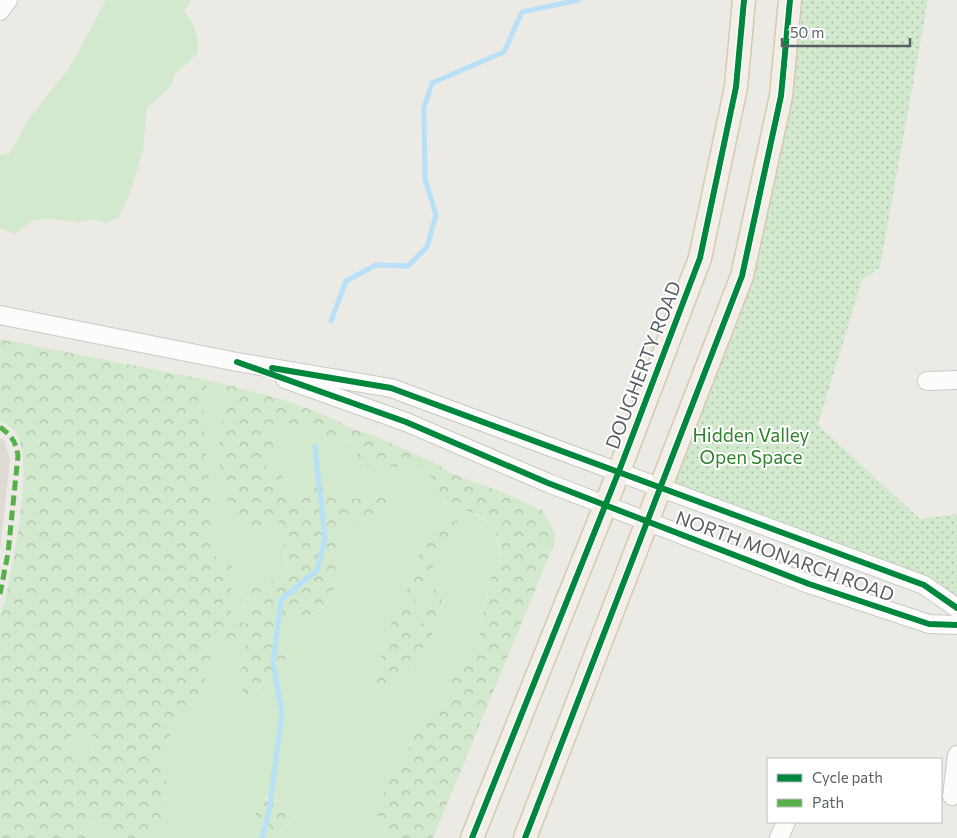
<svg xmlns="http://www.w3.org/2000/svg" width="957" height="838" viewBox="0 0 957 838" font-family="Commissioner,sans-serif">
  <defs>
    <pattern id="forest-crowns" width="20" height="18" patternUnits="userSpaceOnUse" patternTransform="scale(1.25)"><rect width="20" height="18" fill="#d3e9ce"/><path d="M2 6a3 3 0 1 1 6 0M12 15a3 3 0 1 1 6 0" fill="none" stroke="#aec0ab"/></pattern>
    <pattern id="park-dots" width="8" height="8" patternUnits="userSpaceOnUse" patternTransform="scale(1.25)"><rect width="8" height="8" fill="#d3e9ce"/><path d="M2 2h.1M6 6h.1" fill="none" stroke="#aec0ab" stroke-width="1.8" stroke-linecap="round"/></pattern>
  </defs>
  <rect width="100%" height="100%" fill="#eceae5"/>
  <!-- education -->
  <path fill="#dedbd4" d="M 0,438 L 4,440 L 10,460 L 0,551 Z"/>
  <!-- grass -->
  <path fill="#d3e9ce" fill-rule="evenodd" d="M 106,0 L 191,0 L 184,12 C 196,25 198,35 198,53 L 175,74 L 171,86 L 147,108 L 143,151 L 128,199 L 118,218 L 105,223 L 92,219 L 79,222 L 51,219 L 33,220 L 15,234 L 0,228 L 0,155 L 10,153 L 30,117 L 70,67 Z
    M 207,380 L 224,384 C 227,408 220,430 219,453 C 218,479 230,509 240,532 C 250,530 272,528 279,522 C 285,537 283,553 288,569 L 280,580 C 245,580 246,593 247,624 L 231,619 L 232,564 L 217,569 L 203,416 Z
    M 278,421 C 298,425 317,427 331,443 L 339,440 L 355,441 L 360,467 L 377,463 L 395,468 L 419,463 L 437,484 L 438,497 L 444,503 L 463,508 L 493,525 L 501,558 C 487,584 480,616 479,646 L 456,667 L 445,702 L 411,738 L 408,754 L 391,776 L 384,824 L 387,838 L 152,838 L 161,825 L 168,789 L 161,759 L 178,715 L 197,710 L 214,643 L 247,640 L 245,658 L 240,672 L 243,693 L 249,697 L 287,661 L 291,653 L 282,637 L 273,635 L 273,622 L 276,618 C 299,625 319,614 334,596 L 332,580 L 337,564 L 340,529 L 350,522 L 381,516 L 384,492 L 377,489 L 367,499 L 338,499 L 325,483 L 311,481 L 301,494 L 290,500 L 277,495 L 279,470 L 266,468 L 265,458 L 274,445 L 271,437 ZM 445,525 L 441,552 L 430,567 L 412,608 L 409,631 L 416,636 L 420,631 L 436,586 L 444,600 L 412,674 L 394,684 L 384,694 L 380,693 L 376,683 L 383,646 L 396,611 L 405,597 L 412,567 L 429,538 ZM 264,796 L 284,802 L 289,824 L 286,829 L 277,833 L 255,822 Z
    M 82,728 L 98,738 L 81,765 L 74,765 L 66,742 L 72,734 Z
    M 89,820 L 108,832 L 112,838 L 90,838 L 87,832 Z"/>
  <!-- forest -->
  <path fill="url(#forest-crowns)" fill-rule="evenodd" d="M 0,339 L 207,380 L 203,416 L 217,568 L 232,564 L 231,619 L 247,624 C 247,592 245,580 280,580 L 288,568 L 280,522 C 269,529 252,530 240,532 C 230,509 218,479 219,453 C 219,430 227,408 224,384 L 288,401 L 329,417 L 355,430 L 375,436 L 437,464 L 448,472 L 504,493 L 543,511 L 556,535 L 552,549 L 433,838 L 387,838 L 384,824 L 376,813 L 391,776 L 408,754 L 411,738 L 445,702 L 456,667 L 464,654 L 479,646 C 480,623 486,601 491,578 C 493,571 500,564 501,557 C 501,549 497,531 491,524 C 477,509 453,511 438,497 L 437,484 L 419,463 L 395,468 L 377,463 L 359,467 L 355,441 L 339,440 L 331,443 C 317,427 299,425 278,421 L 279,429 L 271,437 L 274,445 L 272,454 L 265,458 L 266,468 L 279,470 L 284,479 L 278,495 L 290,500 L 301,494 L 311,481 L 325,483 L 338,499 L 367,499 L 377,489 L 384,492 L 389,508 L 382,516 L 350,522 L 340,529 L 337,564 L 332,580 L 334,596 C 319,613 299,625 276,619 L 273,622 L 273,635 L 282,637 L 291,653 C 284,666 281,684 263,682 L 249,697 L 243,693 L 240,672 L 245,658 L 246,640 L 214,643 L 197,710 L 178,716 L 161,759 L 168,789 L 161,825 L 152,838 L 112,838 L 108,832 L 90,820 L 87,832 L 90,838 L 0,838 L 0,615 L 6,597 C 13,556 32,478 19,439 C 16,430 8,424 0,421 ZM 82,728 L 98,739 L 81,765 L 74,765 L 66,742 L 72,734 Z
    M 458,520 L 460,531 C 432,562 415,589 409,630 L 416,636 L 436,585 L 447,587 L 426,652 L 412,674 L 394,684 L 384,694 L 380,693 L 376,683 L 383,646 L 396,611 L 405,597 L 412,567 L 429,538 L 445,525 Z
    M 264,796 L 267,799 L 284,802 C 293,825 290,830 267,836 L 257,831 C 255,819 254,805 264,796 Z"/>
  <!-- park -->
  <path fill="url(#park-dots)" d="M 790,0 L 928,0 L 880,267 L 862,280 L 818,425 L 920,519 L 957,514 L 957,608 L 924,585 L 658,488 L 742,276 Z"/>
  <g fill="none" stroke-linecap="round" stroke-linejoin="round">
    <!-- stream -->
    <path stroke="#b8e0f7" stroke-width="5" d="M 331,321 L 346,281 L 376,265 L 408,266 L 427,247 L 436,215 L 425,179 L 424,108 L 432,83 L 504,52 L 522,12 L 579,0
      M 262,838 L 269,812 L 282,713 L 273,663 L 281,600 L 317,570 L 325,539 L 315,446"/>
    <defs>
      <path id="minor" d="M 0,11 L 8,0
        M 0,315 L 237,362 L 391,388 L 924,585 L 957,608
        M 285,379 L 406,422 L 548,483 L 809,584 L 929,624 L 957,625
        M 927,381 L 957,380
        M 952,796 L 957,755
        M 779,838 L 786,822"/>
      <path id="major" d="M 472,838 L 619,471 L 700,258 L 736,87 L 744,0
        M 525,838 L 742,276 L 781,96 L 790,0"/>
    </defs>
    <!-- minor casing -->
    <use href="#minor" stroke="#c9c9c9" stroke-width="20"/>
    <!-- major casing -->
    <use href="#major" stroke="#d6c9b0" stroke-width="25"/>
    <!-- minor -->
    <use href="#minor" stroke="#fcfcfb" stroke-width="18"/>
    <!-- major -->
    <use href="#major" stroke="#f2efe7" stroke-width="22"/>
    <!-- quiet -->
    <path stroke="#58b04a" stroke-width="5" stroke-dasharray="10 5" stroke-linecap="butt" d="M 0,427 C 12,436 16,442 18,456 L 8,553 L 0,594"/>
    <defs>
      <path id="cycleway" d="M 237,362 L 406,422 L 548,483 L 809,584 L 929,624 L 957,625
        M 272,368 L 391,388 L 924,585 L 957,608
        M 472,838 L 619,471 L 700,258 L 736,87 L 744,0
        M 525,838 L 742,276 L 781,96 L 790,0"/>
    </defs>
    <!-- cycleway casing -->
    <use href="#cycleway" stroke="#fff" stroke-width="9"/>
    <!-- cycleway -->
    <use href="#cycleway" stroke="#00873e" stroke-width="6"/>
  </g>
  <g text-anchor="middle" stroke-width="4" stroke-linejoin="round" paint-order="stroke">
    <!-- street labels -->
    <g font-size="19" fill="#5a5f64" stroke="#fff">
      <text transform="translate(643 365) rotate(-69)" y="7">DOUGHERTY ROAD</text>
      <text transform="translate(785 556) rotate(20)" y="7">NORTH MONARCH ROAD</text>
    </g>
    <!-- park labels -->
    <g font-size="19" fill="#2d822b" stroke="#fff">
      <text x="751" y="442">Hidden Valley<tspan x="751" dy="22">Open Space</tspan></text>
    </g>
  </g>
  <!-- legend -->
  <rect x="767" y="758" width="175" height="65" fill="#ffffff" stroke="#bdbfc1"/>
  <rect x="777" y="774" width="25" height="8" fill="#00873e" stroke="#bdbfc1"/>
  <text x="812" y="783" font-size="15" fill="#5a5f64">Cycle path</text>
  <rect x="777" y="799" width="25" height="8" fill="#58b04a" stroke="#bdbfc1"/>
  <text x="812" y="808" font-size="15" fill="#5a5f64">Path</text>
  <!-- scale -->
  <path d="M782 38v8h128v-8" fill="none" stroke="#5a5f64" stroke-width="2.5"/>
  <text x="790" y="38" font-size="15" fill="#5a5f64" stroke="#ffffff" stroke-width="4" paint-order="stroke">50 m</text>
</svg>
